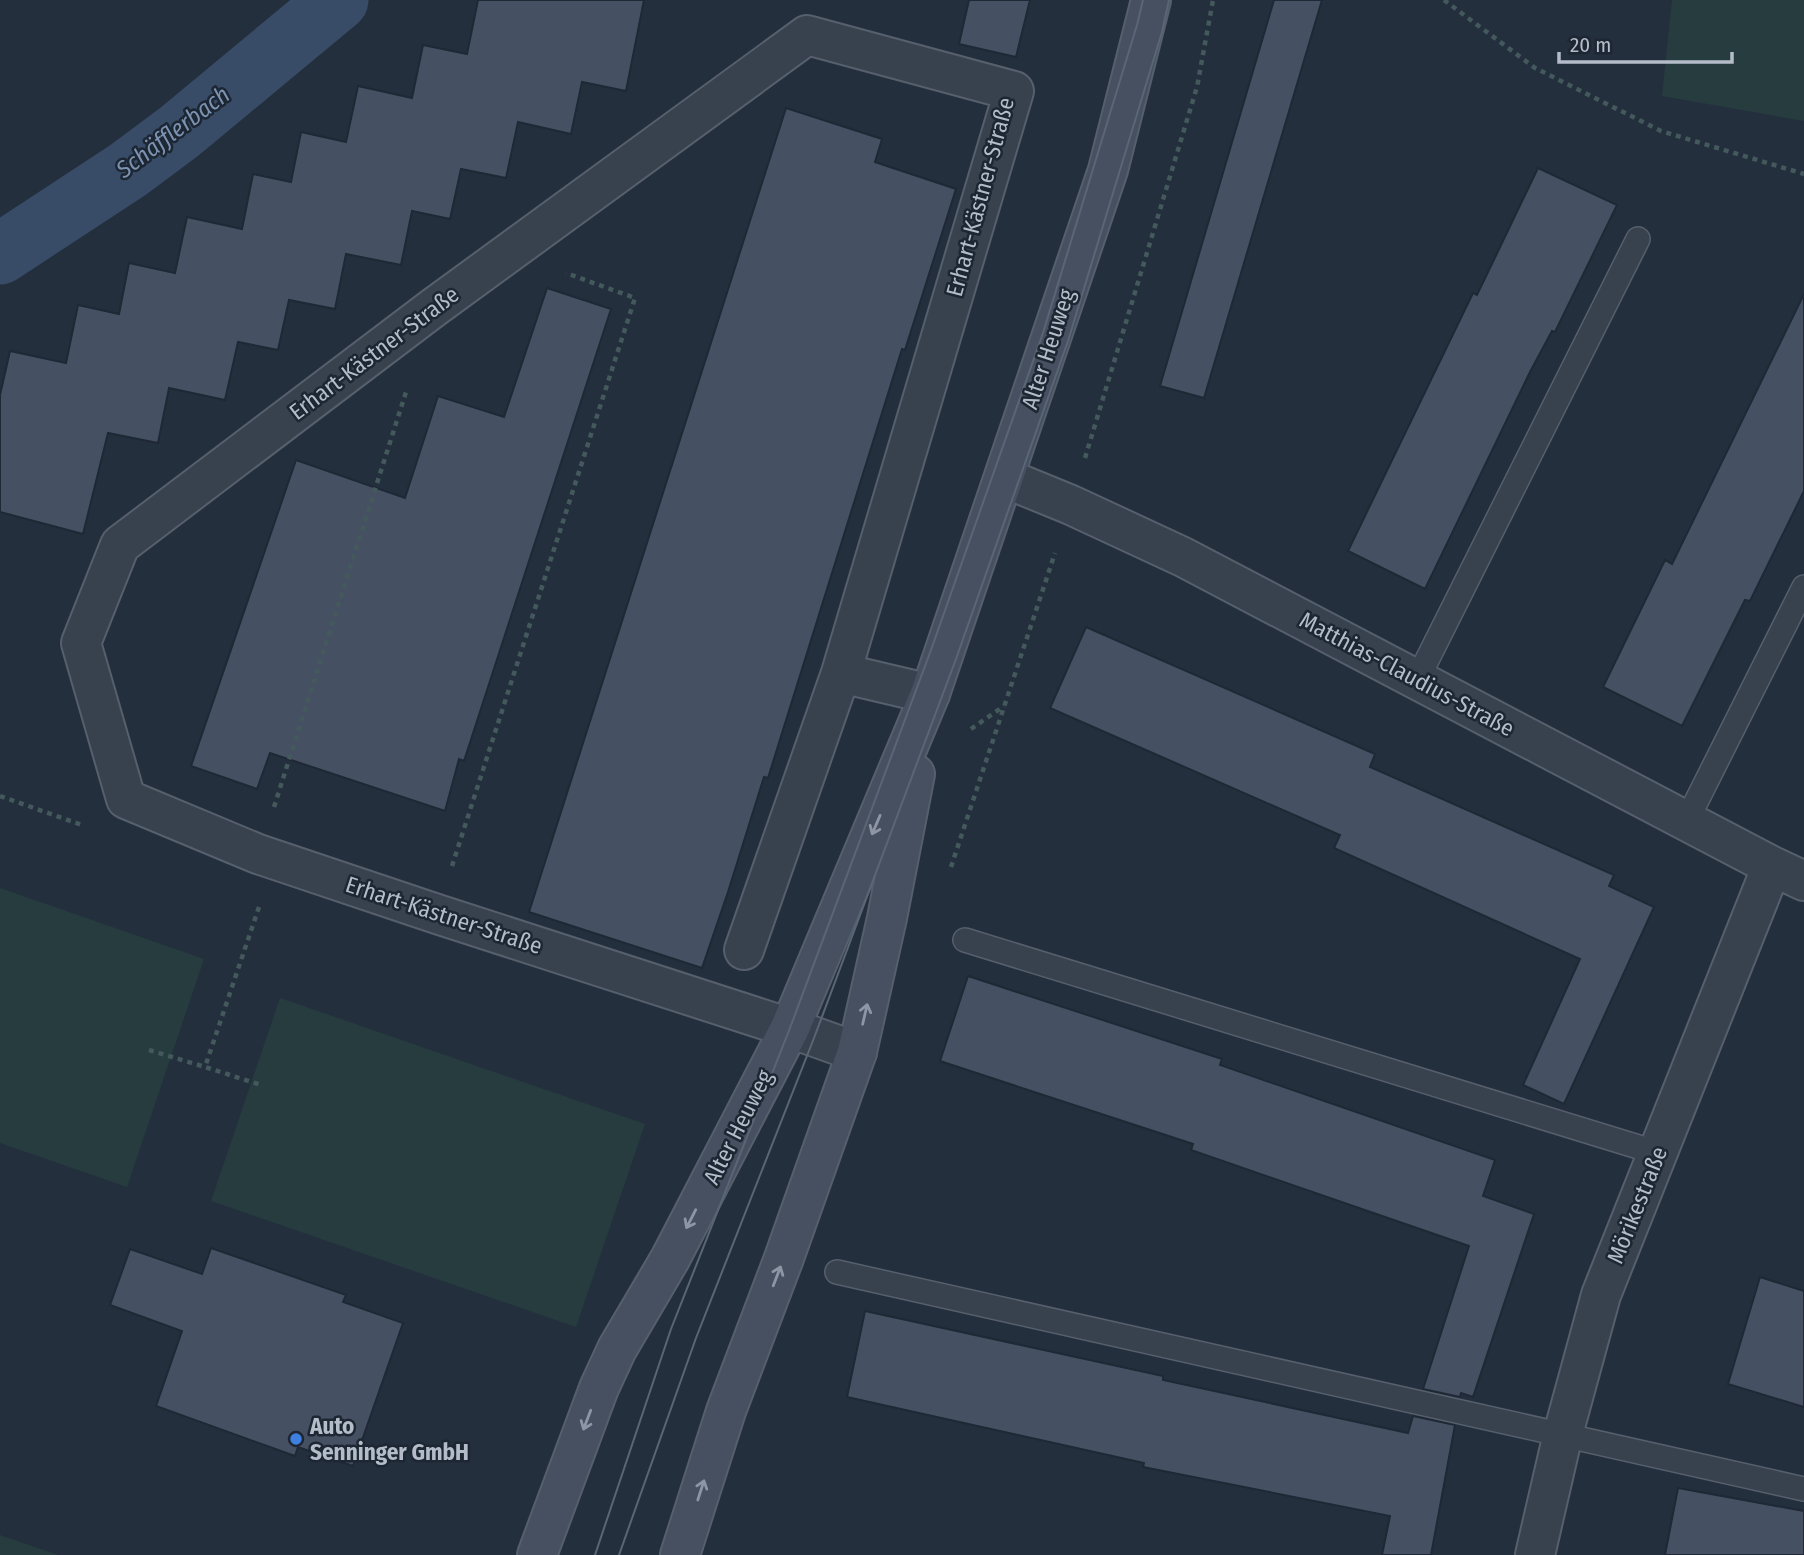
<svg xmlns="http://www.w3.org/2000/svg" width="1804" height="1555" viewBox="0 0 1804 1555" font-family="'Fira Sans Condensed',sans-serif">
  <rect width="100%" height="100%" fill="#242f3e"/>
  <!-- green -->
  <path fill="#263c3f" d="M 1672,0 L 1804,0 L 1804,121 L 1662,96 Z
    M 0,888 L 204,959 L 127,1187 L 0,1143 Z
    M 280,998 L 645,1124 L 576,1327 L 211,1201 Z
    M 0,1535 L 58,1555 L 0,1555 Z"/>
  <g fill="none" stroke-linecap="round" stroke-linejoin="round">
    <!-- canal -->
    <path stroke="#394c67" stroke-width="61" d="M 0,254 L 128,170 L 179,132 L 338,0"/>
  </g>
  <!-- building -->
  <path fill="#455162" stroke="#1f2835" stroke-width="2" d="M 478,0 L 644,0 L 626,91 L 582,82 L 571,134 L 518,122 L 506,178 L 461,169 L 450,219 L 412,211 L 401,265 L 346,254 L 335,309 L 289,300 L 278,350 L 238,342 L 225,400 L 169,388 L 158,443 L 108,433 L 83,534 L 0,512 L 0,395 L 10,351 L 66,363 L 78,305 L 119,314 L 129,263 L 175,273 L 187,217 L 242,229 L 253,174 L 291,182 L 301,132 L 346,142 L 358,86 L 412,98 L 423,45 L 467,54 Z
    M 969,0 L 1030,0 L 1016,57 L 959,44 Z
    M 1274,0 L 1322,0 L 1204,398 L 1160,386 Z
    M 786,108 L 882,139 L 875,162 L 956,189 L 905,350 L 902,349 L 768,778 L 764,777 L 728,892 L 702,968 L 529,912 Z
    M 1538,168 L 1617,205 L 1555,332 L 1552,331 L 1530,372 L 1425,589 L 1348,551 L 1473,293 L 1477,295 Z
    M 547,288 L 611,309 L 464,761 L 459,759 L 445,811 L 270,753 L 257,789 L 191,766 L 296,460 L 405,498 L 438,396 L 504,417 Z
    M 1804,294 L 1804,491 L 1750,601 L 1745,600 L 1682,726 L 1603,687 L 1665,560 L 1672,564 Z
    M 1086,627 L 1375,754 L 1370,767 L 1614,875 L 1609,886 L 1654,907 L 1564,1104 L 1523,1085 L 1580,959 L 1334,848 L 1340,835 L 1050,708 Z
    M 968,976 L 1222,1059 L 1220,1065 L 1495,1160 L 1483,1196 L 1534,1214 L 1473,1397 L 1461,1393 L 1460,1397 L 1423,1389 L 1469,1246 L 1191,1150 L 1193,1144 L 940,1061 Z
    M 211,1248 L 346,1295 L 343,1302 L 403,1323 L 353,1466 L 298,1447 L 295,1456 L 156,1406 L 182,1331 L 110,1305 L 130,1249 L 202,1274 Z
    M 1760,1277 L 1804,1291 L 1804,1407 L 1728,1384 Z
    M 865,1311 L 1163,1376 L 1163,1380 L 1408,1433 L 1413,1416 L 1455,1425 L 1431,1555 L 1382,1555 L 1390,1516 L 1143,1467 L 1144,1463 L 847,1397 Z
    M 1678,1488 L 1804,1511 L 1804,1555 L 1665,1555 Z"/>
  <g fill="none" stroke-linecap="round" stroke-linejoin="round">
    <defs>
      <path id="lane" d="M 1417,680 L 1638,239
        M 1687,820 L 1804,587
        M 965,940 L 1658,1153
        M 837,1272 L 1804,1489"/>
      <path id="street" d="M 1005,478 L 1071,505 L 1183,557 L 1772,866 L 1804,881
        M 841,673 L 930,694
        M 744,950 L 841,673 L 1014,91 L 807,35 L 433,308 L 120,545 L 81,643 L 126,799 L 258,854 L 437,914 L 790,1028 L 857,1052
        M 1535,1555 L 1563,1434 L 1601,1295 L 1772,866"/>
      <path id="secondary" d="M 537,1555 L 599,1388 L 617,1349 L 670,1259 L 790,1028 L 930,694 L 1108,170 L 1151,0
        M 680,1555 L 726,1411 L 784,1258 L 857,1052 L 887,918 L 915,774"/>
    </defs>
    <!-- lane casing -->
    <use href="#lane" stroke="#565f6c" stroke-width="26"/>
    <!-- street casing -->
    <use href="#street" stroke="#565f6c" stroke-width="42"/>
    <!-- secondary casing -->
    <use href="#secondary" stroke="#565f6c" stroke-width="42"/>
    <!-- path -->
    <path stroke="#44595c" stroke-width="4.5" stroke-dasharray="5 5" stroke-linecap="butt" d="M 1444,0 L 1535,68 L 1661,131 L 1804,174
      M 1085,458 L 1197,87 L 1213,0
      M 971,729 L 1004,706
      M 0,796 L 82,825
      M 274,807 L 406,392
      M 452,866 L 635,298 L 566,273
      M 951,867 L 1055,553
      M 259,907 L 205,1067 L 261,1085
      M 149,1050 L 205,1067"/>
    <!-- lane -->
    <use href="#lane" stroke="#38414e" stroke-width="23"/>
    <!-- street -->
    <use href="#street" stroke="#38414e" stroke-width="38"/>
    <!-- secondary -->
    <use href="#secondary" stroke="#465061" stroke-width="38"/>
    <!-- tram -->
    <path stroke="#5a6575" stroke-width="2" d="M 595,1555 L 671,1329 L 790,1028 L 931,650 L 1043,333 L 1137,25 L 1143,0
      M 619,1555 L 696,1338 L 814,1038 L 956,659 L 1068,341 L 1162,32 L 1169,0"/>
  </g>
  <!-- one-way arrows -->
  <defs><path id="oneway-shaft" d="M-6 0H5M1.5-3L5.5 0L1.5 3" fill="none" stroke-width="1.6" stroke-linecap="round" stroke-linejoin="round" transform="scale(1.75)"/></defs>
  <g stroke="#8e96a5">
    <use href="#oneway-shaft" transform="translate(876 825) rotate(113)"/>
    <use href="#oneway-shaft" transform="translate(865 1014) rotate(-77)"/>
    <use href="#oneway-shaft" transform="translate(691 1219) rotate(117)"/>
    <use href="#oneway-shaft" transform="translate(777 1276) rotate(-69)"/>
    <use href="#oneway-shaft" transform="translate(587 1420) rotate(111)"/>
    <use href="#oneway-shaft" transform="translate(701 1490) rotate(-72)"/>
  </g>
  <!-- markers -->
  <circle fill="#3f7fe0" stroke="#1d2633" stroke-width="2.5" cx="296" cy="1439" r="7"/>
  <g text-anchor="middle" stroke-width="5" stroke-linejoin="round" paint-order="stroke">
    <!-- street labels -->
    <g font-size="23" fill="#b4bcc9" stroke="#1d2633">
      <text transform="translate(980 197) rotate(-75)" y="8">Erhart-Kästner-Straße</text>
      <text transform="translate(1048 349) rotate(-72)" y="8">Alter Heuweg</text>
      <text transform="translate(374 353) rotate(-37)" y="8">Erhart-Kästner-Straße</text>
      <text transform="translate(1407 674) rotate(28)" y="8">Matthias-Claudius-Straße</text>
      <text transform="translate(444 915) rotate(18)" y="8">Erhart-Kästner-Straße</text>
      <text transform="translate(738 1127) rotate(-63)" y="8">Alter Heuweg</text>
      <text transform="translate(1637 1205) rotate(-68)" y="8">Mörikestraße</text>
    </g>
    <!-- poi labels -->
    <g font-size="23" font-weight="bold" fill="#b4bcc9" stroke="#1d2633" text-anchor="start">
      <text x="310" y="1434">Auto<tspan x="310" dy="26">Senninger GmbH</tspan></text>
    </g>
    <!-- water labels -->
    <g font-size="24" font-style="italic" fill="#7c92b1" stroke="#1d2633">
      <text transform="translate(173 132) rotate(-37)" y="8">Schäfflerbach</text>
    </g>
  </g>
  <!-- scale -->
  <path d="M1559 52v10h173v-10" fill="none" stroke="#b4bcc9" stroke-width="3.5"/>
  <text x="1570" y="52" font-size="21" fill="#b4bcc9" stroke="#1d2633" stroke-width="5" paint-order="stroke">20 m</text>
</svg>
